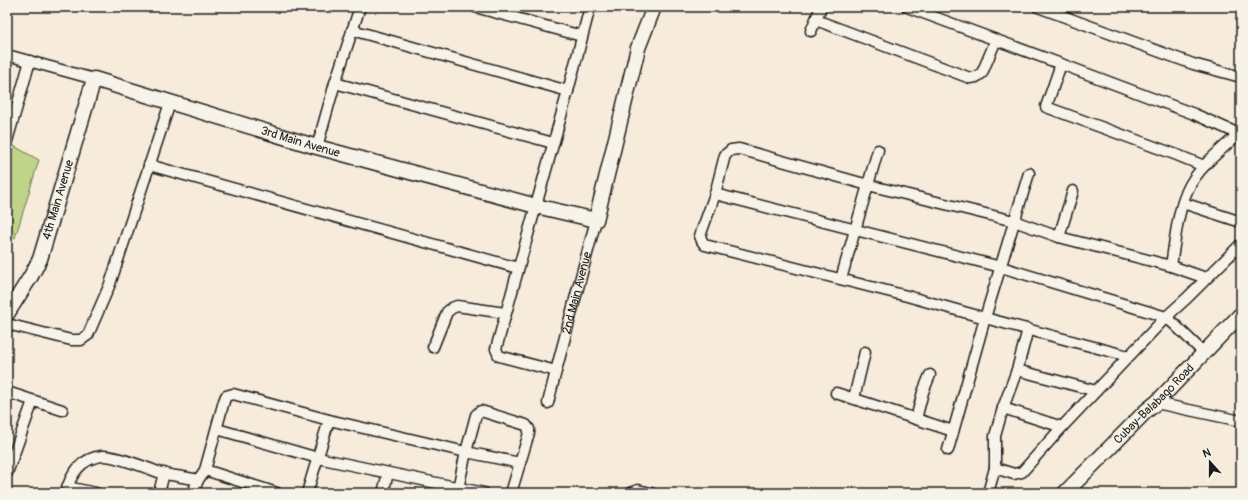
<svg xmlns="http://www.w3.org/2000/svg" width="1248" height="500" viewBox="0 0 1248 500" font-family="Pangolin,sans-serif">
  <rect width="100%" height="100%" fill="#f7ebdb"/>
  <filter id="ink" filterUnits="userSpaceOnUse"><feTurbulence type="fractalNoise" baseFrequency=".025" numOctaves="2"/><feDisplacementMap in="SourceGraphic" scale="8" xChannelSelector="R" yChannelSelector="G"/><feConvolveMatrix kernelMatrix="1 2 1 2 8 2 1 2 1" color-interpolation-filters="sRGB"/></filter>
  <g filter="url(#ink)">
    <!-- green -->
    <path fill="#bfd489" stroke="#6e7852" d="M 12,145 L 39,160 L 15,238 L 7,237 L 7,162 Z"/>
    <g fill="none" stroke-linecap="round" stroke-linejoin="round">
      <defs>
        <g id="street">
          <path d="M 475,7 L 582,36"/>
          <path id="s1" d="M 590,7 L 568,91 L 496,349 L 499,356 L 556,371 L 596,220"/>
          <path d="M 907,7 L 1061,64"/>
          <path d="M 1038,7 L 1193,64 L 1241,77"/>
          <path d="M 816,20 L 970,78 L 976,77 L 982,73 L 996,40"/>
          <path d="M 352,30 L 568,91"/>
          <path d="M 811,31 L 821,7"/>
          <path d="M 7,55 L 94,79"/>
          <path d="M 335,83 L 553,143"/>
          <path d="M 7,141 L 30,61"/>
          <path d="M 317,147 L 335,83 L 360,7"/>
          <path d="M 149,165 L 518,268"/>
          <path d="M 1204,166 L 1177,155 L 1046,107 L 1061,64 L 1194,114 L 1239,134"/>
          <path d="M 715,194 L 1001,267 L 1166,317 L 1174,324 L 1204,353"/>
          <path d="M 1183,203 L 1241,222"/>
          <path d="M 1059,237 L 1073,191"/>
          <path d="M 1171,266 C 1175,241 1177,214 1187,191 C 1197,168 1223,148 1241,132"/>
          <path d="M 841,279 L 878,150"/>
          <path d="M 7,324 L 71,340 L 81,340 L 88,335 L 110,284 L 170,103"/>
          <path d="M 433,347 L 447,312 L 452,308 L 457,306 L 505,313"/>
          <path d="M 1128,356 L 985,318 L 907,296 L 705,245 L 702,241 L 700,236 L 715,194 L 725,155 L 731,150 L 739,149 L 868,185 L 1014,221 L 1059,237 L 1171,266 L 1206,278"/>
          <path d="M 1017,370 L 1096,391"/>
          <path d="M 7,392 L 62,410"/>
          <path d="M 836,393 L 953,431"/>
          <path d="M 854,398 L 865,352"/>
          <path d="M 548,403 L 556,371"/>
          <path d="M 1156,403 L 1241,421"/>
          <path d="M 1003,408 L 1062,427"/>
          <path d="M 916,419 L 923,392 L 930,375"/>
          <path d="M 217,429 L 318,458 L 484,493"/>
          <path d="M 948,450 L 985,318 L 1029,173"/>
          <path d="M 995,468 L 1014,474 L 1022,472 L 1062,427 L 1166,317 L 1187,298 L 1241,244"/>
          <path d="M 205,470 L 277,493"/>
          <path d="M 7,473 L 33,401"/>
          <path d="M 67,487 L 96,493"/>
          <path d="M 66,493 C 70,475 81,458 102,456 C 115,455 147,468 161,473 C 173,476 186,477 198,480"/>
          <path d="M 159,493 L 164,473"/>
          <path d="M 193,493 L 198,480 L 205,470 L 224,401 L 226,396 L 233,394 L 329,420 L 466,452 L 457,493"/>
          <path d="M 307,493 L 329,420"/>
          <path d="M 383,493 L 388,473"/>
          <path d="M 511,493 L 529,433 L 529,429 L 526,425 L 481,411 L 478,413 L 476,415 L 466,452 L 520,463"/>
          <path d="M 631,493 L 638,490 L 651,493"/>
          <path d="M 988,493 L 995,468 L 995,436 L 1003,408 L 1017,370 L 1028,329"/>
        </g>
        <g id="secondary">
          <path id="s2" d="M 7,314 L 31,276 L 40,259 L 94,79 L 317,147 L 536,206 L 596,220 L 638,48 L 654,7"/>
          <path id="s3" d="M 1065,493 L 1146,411 L 1156,403 L 1241,314"/>
        </g>
      </defs>
      <!-- street casing -->
      <use href="#street" stroke="#1c1c1c" stroke-width="13"/>
      <!-- secondary casing -->
      <use href="#secondary" stroke="#1c1c1c" stroke-width="17"/>
      <!-- street -->
      <use href="#street" stroke="#f7f3e8" stroke-width="10"/>
      <!-- secondary -->
      <use href="#secondary" stroke="#f7f3e8" stroke-width="14"/>
    </g>
  </g>
  <g text-anchor="middle" stroke-width="3.5" stroke-linejoin="round" paint-order="stroke">
    <!-- street labels -->
    <g font-size="12" fill="#1c1c1c" stroke="#f7f3e8">
      <text dy="4" stroke="none"><textPath href="#s2" startOffset="468">3rd Main Avenue</textPath></text>
      <text dy="4" stroke="none"><textPath href="#s2" startOffset="126">4th Main Avenue</textPath></text>
      <text dy="4" stroke="none"><textPath href="#s1" startOffset="502">2nd Main Avenue</textPath></text>
      <text dy="4" stroke="none"><textPath href="#s3" startOffset="126">Cubay-Balabago Road</textPath></text>
    </g>
  </g>
  <!-- margin -->
  <rect width="1248" height="500" fill="none" stroke="#f7f3e8" stroke-width="24"/>
  <rect x="12" y="12" width="1224" height="476" fill="none" stroke="#1c1c1c" stroke-width="1.5" filter="url(#ink)"/>
  <!-- north arrow -->
  <g transform="translate(1210 462) rotate(339)" stroke="#f7f3e8" stroke-width="3" paint-order="stroke">
  <path d="M0-3L7 15L0 10L-7 15Z" fill="#1c1c1c"/>
  <text y="-6" font-size="11" font-weight="bold" text-anchor="middle" fill="#1c1c1c">N</text>
  </g>
</svg>
